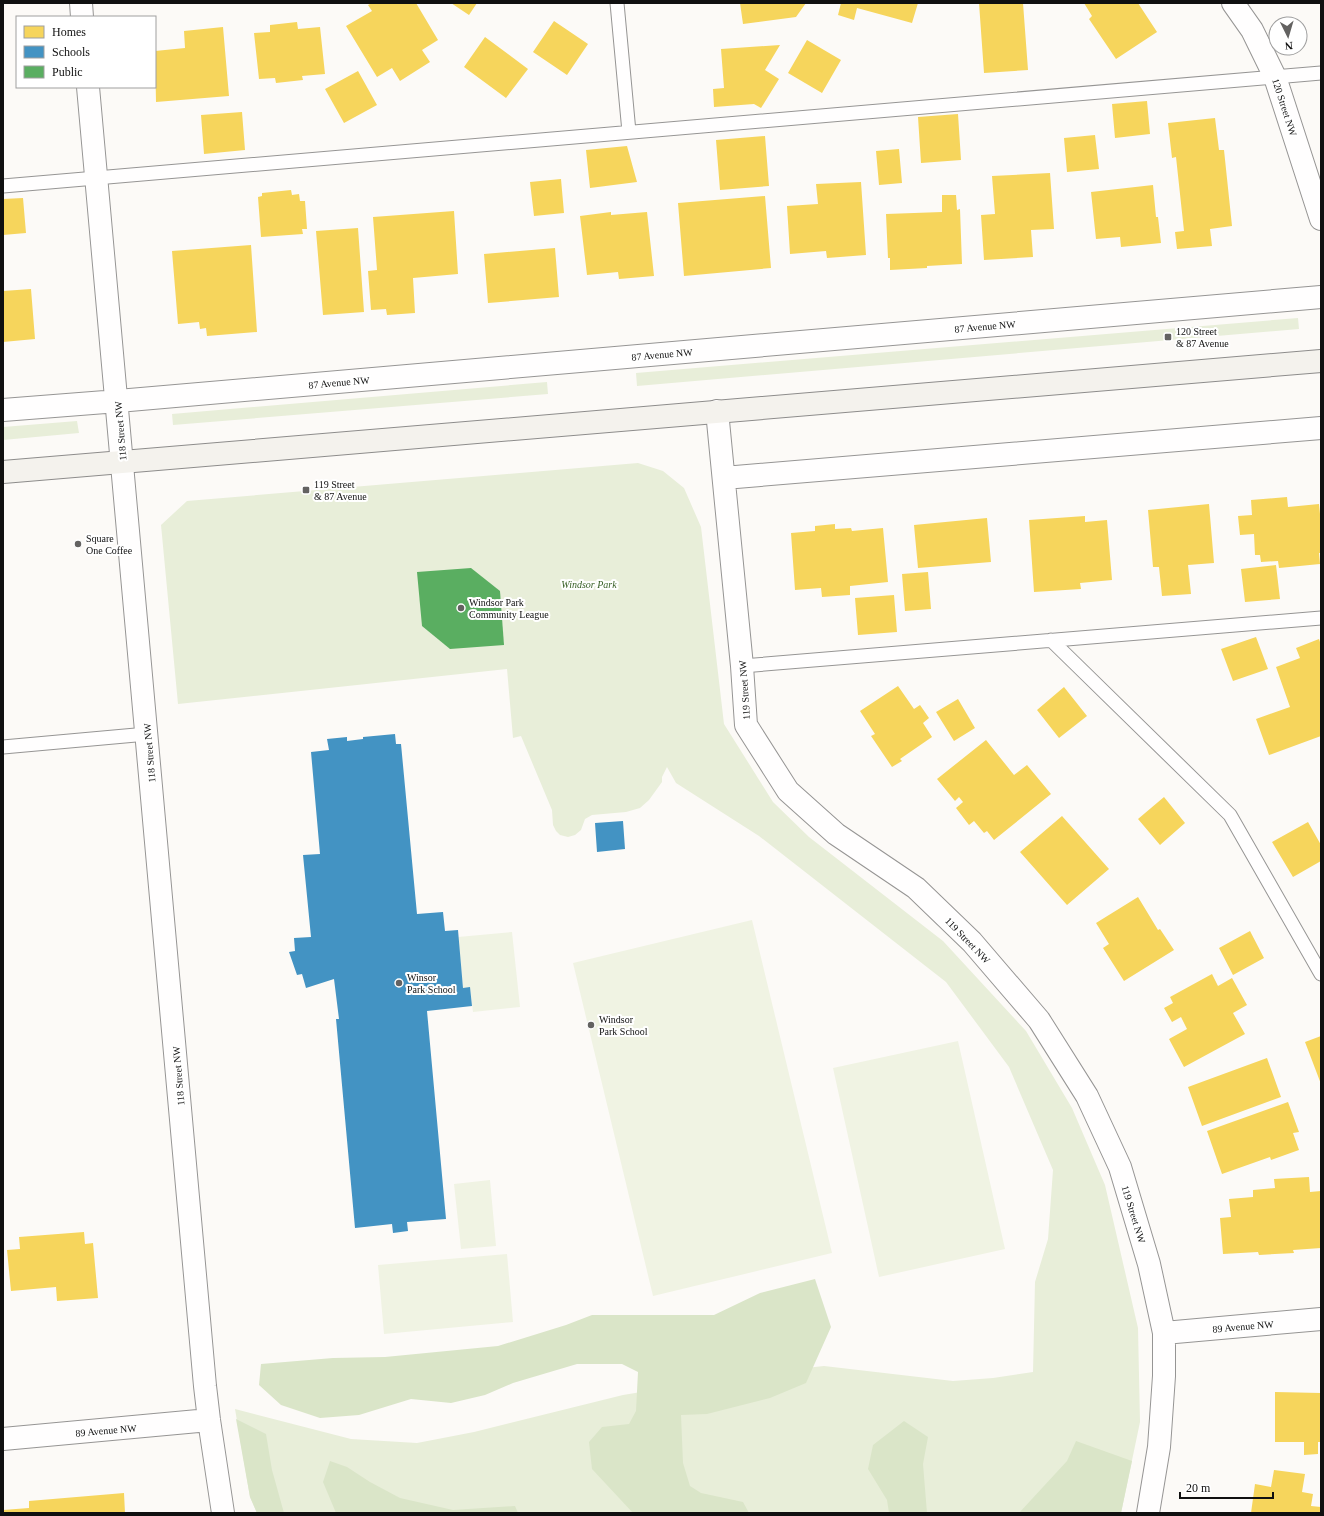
<svg xmlns="http://www.w3.org/2000/svg" width="1324" height="1516" viewBox="0 0 1324 1516" font-family="Georgia,serif">
  <rect width="100%" height="100%" fill="#fcfaf7"/>
  <!-- green -->
  <path fill="#e8eed9" d="M 1298,318 L 1299,329 L 637,386 L 636,373 Z
    M 547,382 L 548,394 L 173,425 L 172,414 Z
    M 77,421 L 79,433 L 3,440 L 3,427 Z
    M 638,463 L 663,471 L 684,488 L 701,527 L 724,724 L 773,802 L 809,837 L 943,941 L 1026,1031 L 1072,1108 L 1105,1185 L 1138,1328 L 1140,1422 L 1121,1513 L 257,1513 L 250,1497 L 235,1409 L 351,1439 L 417,1443 L 474,1432 L 623,1395 L 750,1374 L 824,1366 L 953,1381 L 993,1378 L 1033,1372 L 1035,1282 L 1048,1239 L 1053,1170 L 1009,1067 L 946,982 L 759,836 L 676,783 L 667,767 L 662,777 L 662,782 L 649,800 L 640,808 L 626,812 L 592,815 L 585,819 L 581,830 L 575,835 L 568,837 L 560,835 L 556,831 L 553,825 L 552,810 L 521,736 L 513,738 L 507,669 L 178,704 L 161,525 L 187,501 Z"/>
  <!-- forest -->
  <path fill="#dae5c8" d="M 815,1279 L 831,1327 L 806,1383 L 770,1398 L 707,1414 L 681,1415 L 683,1463 L 690,1486 L 701,1493 L 743,1502 L 749,1513 L 633,1513 L 592,1469 L 589,1442 L 602,1427 L 629,1424 L 636,1411 L 638,1372 L 622,1364 L 577,1364 L 513,1383 L 485,1395 L 451,1403 L 411,1399 L 359,1415 L 320,1418 L 281,1405 L 259,1385 L 261,1364 L 333,1358 L 385,1357 L 498,1346 L 566,1325 L 592,1315 L 714,1315 L 760,1293 Z
    M 236,1419 L 266,1434 L 272,1470 L 284,1513 L 257,1513 L 250,1497 Z
    M 904,1421 L 928,1437 L 923,1464 L 927,1513 L 889,1513 L 887,1500 L 868,1469 L 873,1445 Z
    M 1076,1441 L 1132,1461 L 1121,1513 L 1019,1513 L 1067,1461 Z
    M 330,1461 L 347,1467 L 370,1482 L 400,1498 L 453,1510 L 515,1506 L 518,1513 L 336,1513 L 323,1482 Z"/>
  <!-- pitch -->
  <path fill="#f0f3e3" d="M 752,920 L 832,1253 L 653,1296 L 573,963 Z
    M 512,932 L 520,1007 L 473,1012 L 470,988 L 463,988 L 458,937 Z
    M 958,1041 L 1005,1249 L 879,1277 L 833,1068 Z
    M 490,1180 L 496,1246 L 461,1249 L 454,1184 Z
    M 507,1254 L 513,1322 L 384,1334 L 378,1265 Z"/>
  <!-- homes -->
  <path fill="#f6d55c" d="M 372,3 L 416,3 L 438,40 L 422,50 L 430,62 L 400,81 L 392,68 L 377,77 L 346,26 L 372,11 L 368,5 Z
    M 451,3 L 477,3 L 469,15 Z
    M 740,3 L 806,3 L 796,17 L 743,24 Z
    M 841,3 L 918,3 L 912,23 L 857,8 L 854,20 L 838,15 Z
    M 979,3 L 1023,3 L 1028,70 L 984,73 Z
    M 1084,3 L 1138,3 L 1157,32 L 1116,59 L 1089,19 L 1092,16 Z
    M 554,21 L 588,44 L 567,75 L 533,52 Z
    M 297,22 L 298,29 L 320,27 L 325,74 L 302,76 L 303,80 L 276,83 L 275,78 L 259,79 L 254,33 L 270,32 L 270,25 Z
    M 223,27 L 229,96 L 156,102 L 155,51 L 185,48 L 184,31 Z
    M 485,37 L 528,69 L 506,98 L 464,67 Z
    M 807,40 L 841,60 L 822,93 L 788,73 Z
    M 780,45 L 765,70 L 779,79 L 761,108 L 754,104 L 714,107 L 713,89 L 724,88 L 721,49 Z
    M 358,71 L 377,105 L 344,123 L 325,89 Z
    M 1147,101 L 1150,134 L 1115,138 L 1112,104 Z
    M 242,112 L 245,150 L 204,154 L 201,115 Z
    M 958,114 L 961,160 L 921,163 L 918,117 Z
    M 1215,118 L 1219,150 L 1224,150 L 1232,226 L 1210,229 L 1212,246 L 1177,249 L 1175,232 L 1184,231 L 1176,157 L 1172,158 L 1168,123 Z
    M 1095,135 L 1099,169 L 1067,172 L 1064,138 Z
    M 765,136 L 769,186 L 720,190 L 716,140 Z
    M 627,146 L 637,182 L 590,188 L 586,150 Z
    M 899,149 L 902,183 L 879,185 L 876,151 Z
    M 1050,173 L 1054,229 L 1031,230 L 1033,257 L 984,260 L 981,215 L 995,214 L 992,176 Z
    M 561,179 L 564,213 L 534,216 L 530,182 Z
    M 861,182 L 866,255 L 827,258 L 826,251 L 790,254 L 787,206 L 818,204 L 816,184 Z
    M 1153,185 L 1156,217 L 1158,217 L 1161,243 L 1121,247 L 1120,237 L 1096,239 L 1091,192 Z
    M 291,190 L 292,195 L 299,194 L 300,201 L 305,201 L 307,229 L 302,229 L 303,234 L 261,237 L 258,197 L 262,196 L 262,193 Z
    M 942,195 L 956,195 L 957,210 L 960,209 L 962,264 L 927,266 L 927,268 L 890,270 L 890,258 L 888,258 L 886,214 L 942,212 Z
    M 765,196 L 771,268 L 684,276 L 678,203 Z
    M 23,198 L 26,233 L 3,235 L 3,199 Z
    M 454,211 L 458,274 L 413,278 L 415,313 L 387,315 L 386,309 L 371,310 L 368,271 L 377,270 L 373,217 Z
    M 611,212 L 611,215 L 647,212 L 654,276 L 619,279 L 618,272 L 587,275 L 580,216 Z
    M 358,228 L 364,312 L 323,315 L 316,231 Z
    M 251,245 L 257,332 L 207,336 L 206,328 L 200,329 L 199,322 L 178,324 L 172,251 Z
    M 555,248 L 559,297 L 488,303 L 484,254 Z
    M 31,289 L 35,339 L 3,342 L 3,291 Z
    M 1287,497 L 1288,507 L 1319,504 L 1321,524 L 1321,553 L 1319,553 L 1320,564 L 1279,568 L 1278,561 L 1261,562 L 1260,555 L 1255,555 L 1254,534 L 1240,535 L 1238,516 L 1252,515 L 1251,500 Z
    M 1209,504 L 1214,563 L 1188,565 L 1191,594 L 1162,596 L 1159,567 L 1153,567 L 1148,510 Z
    M 1085,516 L 1085,522 L 1107,520 L 1112,580 L 1080,583 L 1081,589 L 1034,592 L 1029,520 Z
    M 987,518 L 991,562 L 918,568 L 914,525 Z
    M 835,524 L 835,529 L 851,528 L 852,531 L 883,528 L 888,582 L 850,586 L 850,595 L 822,597 L 821,588 L 795,590 L 791,533 L 815,531 L 815,526 Z
    M 1276,565 L 1280,599 L 1245,602 L 1241,569 Z
    M 928,572 L 931,609 L 905,611 L 902,574 Z
    M 894,595 L 897,632 L 858,635 L 855,598 Z
    M 1256,637 L 1268,669 L 1233,681 L 1221,649 Z
    M 1319,639 L 1321,645 L 1321,736 L 1269,755 L 1256,719 L 1290,707 L 1276,667 L 1300,658 L 1296,648 Z
    M 898,686 L 914,709 L 920,705 L 929,718 L 923,723 L 932,737 L 900,759 L 902,761 L 892,767 L 871,736 L 875,734 L 860,711 Z
    M 1064,687 L 1087,716 L 1059,738 L 1037,710 Z
    M 958,699 L 975,728 L 954,741 L 936,712 Z
    M 986,740 L 1014,775 L 1027,765 L 1051,794 L 994,840 L 987,831 L 984,833 L 974,821 L 969,825 L 956,808 L 963,802 L 959,797 L 955,801 L 937,779 Z
    M 1164,797 L 1185,823 L 1160,845 L 1138,819 Z
    M 1062,816 L 1109,869 L 1067,905 L 1020,852 Z
    M 1308,822 L 1321,845 L 1321,861 L 1293,877 L 1272,842 Z
    M 1138,897 L 1158,930 L 1160,929 L 1174,950 L 1124,981 L 1103,948 L 1109,944 L 1096,923 Z
    M 1250,931 L 1264,958 L 1233,975 L 1219,948 Z
    M 1212,974 L 1218,986 L 1232,978 L 1247,1005 L 1233,1013 L 1245,1034 L 1184,1067 L 1169,1039 L 1187,1029 L 1181,1017 L 1172,1022 L 1164,1008 L 1173,1003 L 1170,997 Z
    M 1321,1036 L 1321,1084 L 1305,1042 Z
    M 1267,1058 L 1281,1097 L 1202,1126 L 1188,1087 Z
    M 1288,1102 L 1299,1132 L 1293,1133 L 1299,1150 L 1271,1160 L 1270,1157 L 1222,1174 L 1207,1131 Z
    M 1309,1177 L 1310,1192 L 1321,1191 L 1321,1248 L 1293,1250 L 1294,1253 L 1259,1255 L 1258,1252 L 1223,1254 L 1220,1218 L 1231,1217 L 1229,1199 L 1253,1197 L 1253,1190 L 1275,1188 L 1274,1179 Z
    M 84,1232 L 85,1244 L 93,1243 L 98,1298 L 57,1301 L 56,1287 L 11,1291 L 7,1250 L 20,1249 L 19,1237 Z
    M 1275,1392 L 1321,1393 L 1321,1442 L 1318,1442 L 1318,1454 L 1304,1455 L 1304,1442 L 1275,1442 Z
    M 1274,1470 L 1305,1474 L 1302,1492 L 1313,1494 L 1311,1506 L 1321,1507 L 1321,1513 L 1251,1513 L 1255,1484 L 1271,1487 Z
    M 124,1493 L 125,1513 L 3,1513 L 3,1510 L 29,1508 L 29,1501 Z"/>
  <!-- schools -->
  <path fill="#4393c3" d="M 395,734 L 396,744 L 401,744 L 417,914 L 443,912 L 445,931 L 458,930 L 463,988 L 470,987 L 472,1006 L 427,1011 L 446,1219 L 407,1222 L 408,1231 L 393,1233 L 392,1224 L 355,1228 L 336,1019 L 339,1019 L 334,979 L 306,988 L 302,974 L 297,975 L 289,952 L 295,951 L 294,938 L 311,937 L 303,855 L 320,854 L 311,752 L 329,750 L 327,739 L 347,737 L 347,741 L 363,739 L 363,737 Z
    M 623,821 L 625,849 L 597,852 L 595,823 Z"/>
  <!-- public -->
  <path fill="#5aae61" d="M 471,568 L 500,591 L 504,645 L 450,649 L 422,626 L 417,572 Z"/>
  <g fill="none" stroke-linecap="round" stroke-linejoin="round">
    <defs>
      <path id="service" d="M 617,3 L 629,132
        M 3,186 L 1321,73
        M 1051,640 L 1230,815 L 1321,974
        M 742,666 L 1321,618
        M 3,747 L 147,734"/>
      <path id="minor" d="M 81,3 L 82,17
        M 88,87 L 205,1386 L 209,1420 L 223,1513
        M 3,410 L 118,401 L 1321,297
        M 717,411 L 742,666 L 746,725 L 788,791 L 836,834 L 916,888 L 972,942 L 1039,1020 L 1087,1096 L 1120,1167 L 1149,1264 L 1164,1333 L 1164,1376 L 1159,1447 L 1148,1513
        M 724,478 L 1321,428
        M 1164,1333 L 1321,1319
        M 3,1439 L 209,1420"/>
      <path id="tertiary" d="M 1233,3 L 1252,30 L 1275,77 L 1321,219"/>
      <path id="secondary" d="M 3,472 L 1321,361"/>
    </defs>
    <!-- service casing -->
    <use href="#service" stroke="#969594" stroke-width="15"/>
    <!-- minor casing -->
    <use href="#minor" stroke="#969594" stroke-width="24"/>
    <!-- tertiary casing -->
    <use href="#tertiary" stroke="#969594" stroke-width="24"/>
    <!-- secondary casing -->
    <use href="#secondary" stroke="#8d8c8b" stroke-width="24"/>
    <!-- service -->
    <use href="#service" stroke="#fffefe" stroke-width="13"/>
    <!-- minor -->
    <use href="#minor" stroke="#fffefe" stroke-width="22"/>
    <!-- tertiary -->
    <use href="#tertiary" stroke="#fffefe" stroke-width="22"/>
    <!-- secondary -->
    <use href="#secondary" stroke="#f4f2ed" stroke-width="22"/>
  </g>
  <!-- markers -->
  <g fill="#636261" stroke="#fff" stroke-width="1.5">
    <rect x="1164" y="333" width="8" height="8" rx="2"/>
    <rect x="302" y="486" width="8" height="8" rx="2"/>
    <circle cx="78" cy="544" r="4"/>
    <circle cx="461" cy="608" r="4"/>
    <circle cx="399" cy="983" r="4"/>
    <circle cx="591" cy="1025" r="4"/>
  </g>
  <g text-anchor="middle" stroke-width="4" stroke-linejoin="round" paint-order="stroke">
    <!-- street labels -->
    <g font-size="10" fill="#101010" stroke="#fff">
      <text transform="translate(1285 107) rotate(72)" y="4">120 Street NW</text>
      <text transform="translate(985 326) rotate(-5)" y="4">87 Avenue NW</text>
      <text transform="translate(662 354) rotate(-5)" y="4">87 Avenue NW</text>
      <text transform="translate(339 382) rotate(-5)" y="4">87 Avenue NW</text>
      <text transform="translate(120 431) rotate(-95)" y="4">118 Street NW</text>
      <text transform="translate(744 690) rotate(-94)" y="4">119 Street NW</text>
      <text transform="translate(149 753) rotate(-95)" y="4">118 Street NW</text>
      <text transform="translate(968 940) rotate(46)" y="4">119 Street NW</text>
      <text transform="translate(178 1076) rotate(-95)" y="4">118 Street NW</text>
      <text transform="translate(1134 1214) rotate(73)" y="4">119 Street NW</text>
      <text transform="translate(1243 1326) rotate(-5)" y="4">89 Avenue NW</text>
      <text transform="translate(106 1430) rotate(-5)" y="4">89 Avenue NW</text>
    </g>
    <!-- poi labels -->
    <g font-size="10" fill="#101010" stroke="#fff" text-anchor="start">
      <text x="1176" y="335">120 Street<tspan x="1176" dy="12">&amp; 87 Avenue</tspan></text>
      <text x="314" y="488">119 Street<tspan x="314" dy="12">&amp; 87 Avenue</tspan></text>
      <text x="86" y="542">Square<tspan x="86" dy="12">One Coffee</tspan></text>
      <text x="469" y="606">Windsor Park<tspan x="469" dy="12">Community League</tspan></text>
      <text x="407" y="981">Winsor<tspan x="407" dy="12">Park School</tspan></text>
      <text x="599" y="1023">Windsor<tspan x="599" dy="12">Park School</tspan></text>
    </g>
    <!-- park labels -->
    <g font-size="10" font-style="italic" fill="#396127" stroke="#fff">
      <text x="589" y="588">Windsor Park</text>
    </g>
  </g>
  <!-- border -->
  <rect width="1324" height="1516" fill="none" stroke="#101010" stroke-width="8"/>
  <!-- legend -->
  <rect x="16" y="16" width="140" height="72" fill="#ffffff" stroke="#9f9f9f"/>
  <rect x="24" y="26" width="20" height="12" fill="#f6d55c" stroke="#9f9f9f"/>
  <text x="52" y="36" font-size="12" fill="#101010">Homes</text>
  <rect x="24" y="46" width="20" height="12" fill="#4393c3" stroke="#9f9f9f"/>
  <text x="52" y="56" font-size="12" fill="#101010">Schools</text>
  <rect x="24" y="66" width="20" height="12" fill="#5aae61" stroke="#9f9f9f"/>
  <text x="52" y="76" font-size="12" fill="#101010">Public</text>
  <!-- north arrow -->
  <g transform="translate(1288 36) rotate(175)"><circle r="19" fill="#ffffff" stroke="#9f9f9f"/>
  <path d="M0-3L7 15L0 10L-7 15Z" fill="#636261"/>
  <text y="-6" font-size="11" font-weight="bold" text-anchor="middle" fill="#101010">N</text>
  </g>
  <!-- scale -->
  <path d="M1180 1492v6h93v-6" fill="none" stroke="#101010" stroke-width="2"/>
  <text x="1186" y="1492" font-size="12" fill="#101010" stroke="#ffffff" stroke-width="3" paint-order="stroke">20 m</text>
</svg>
